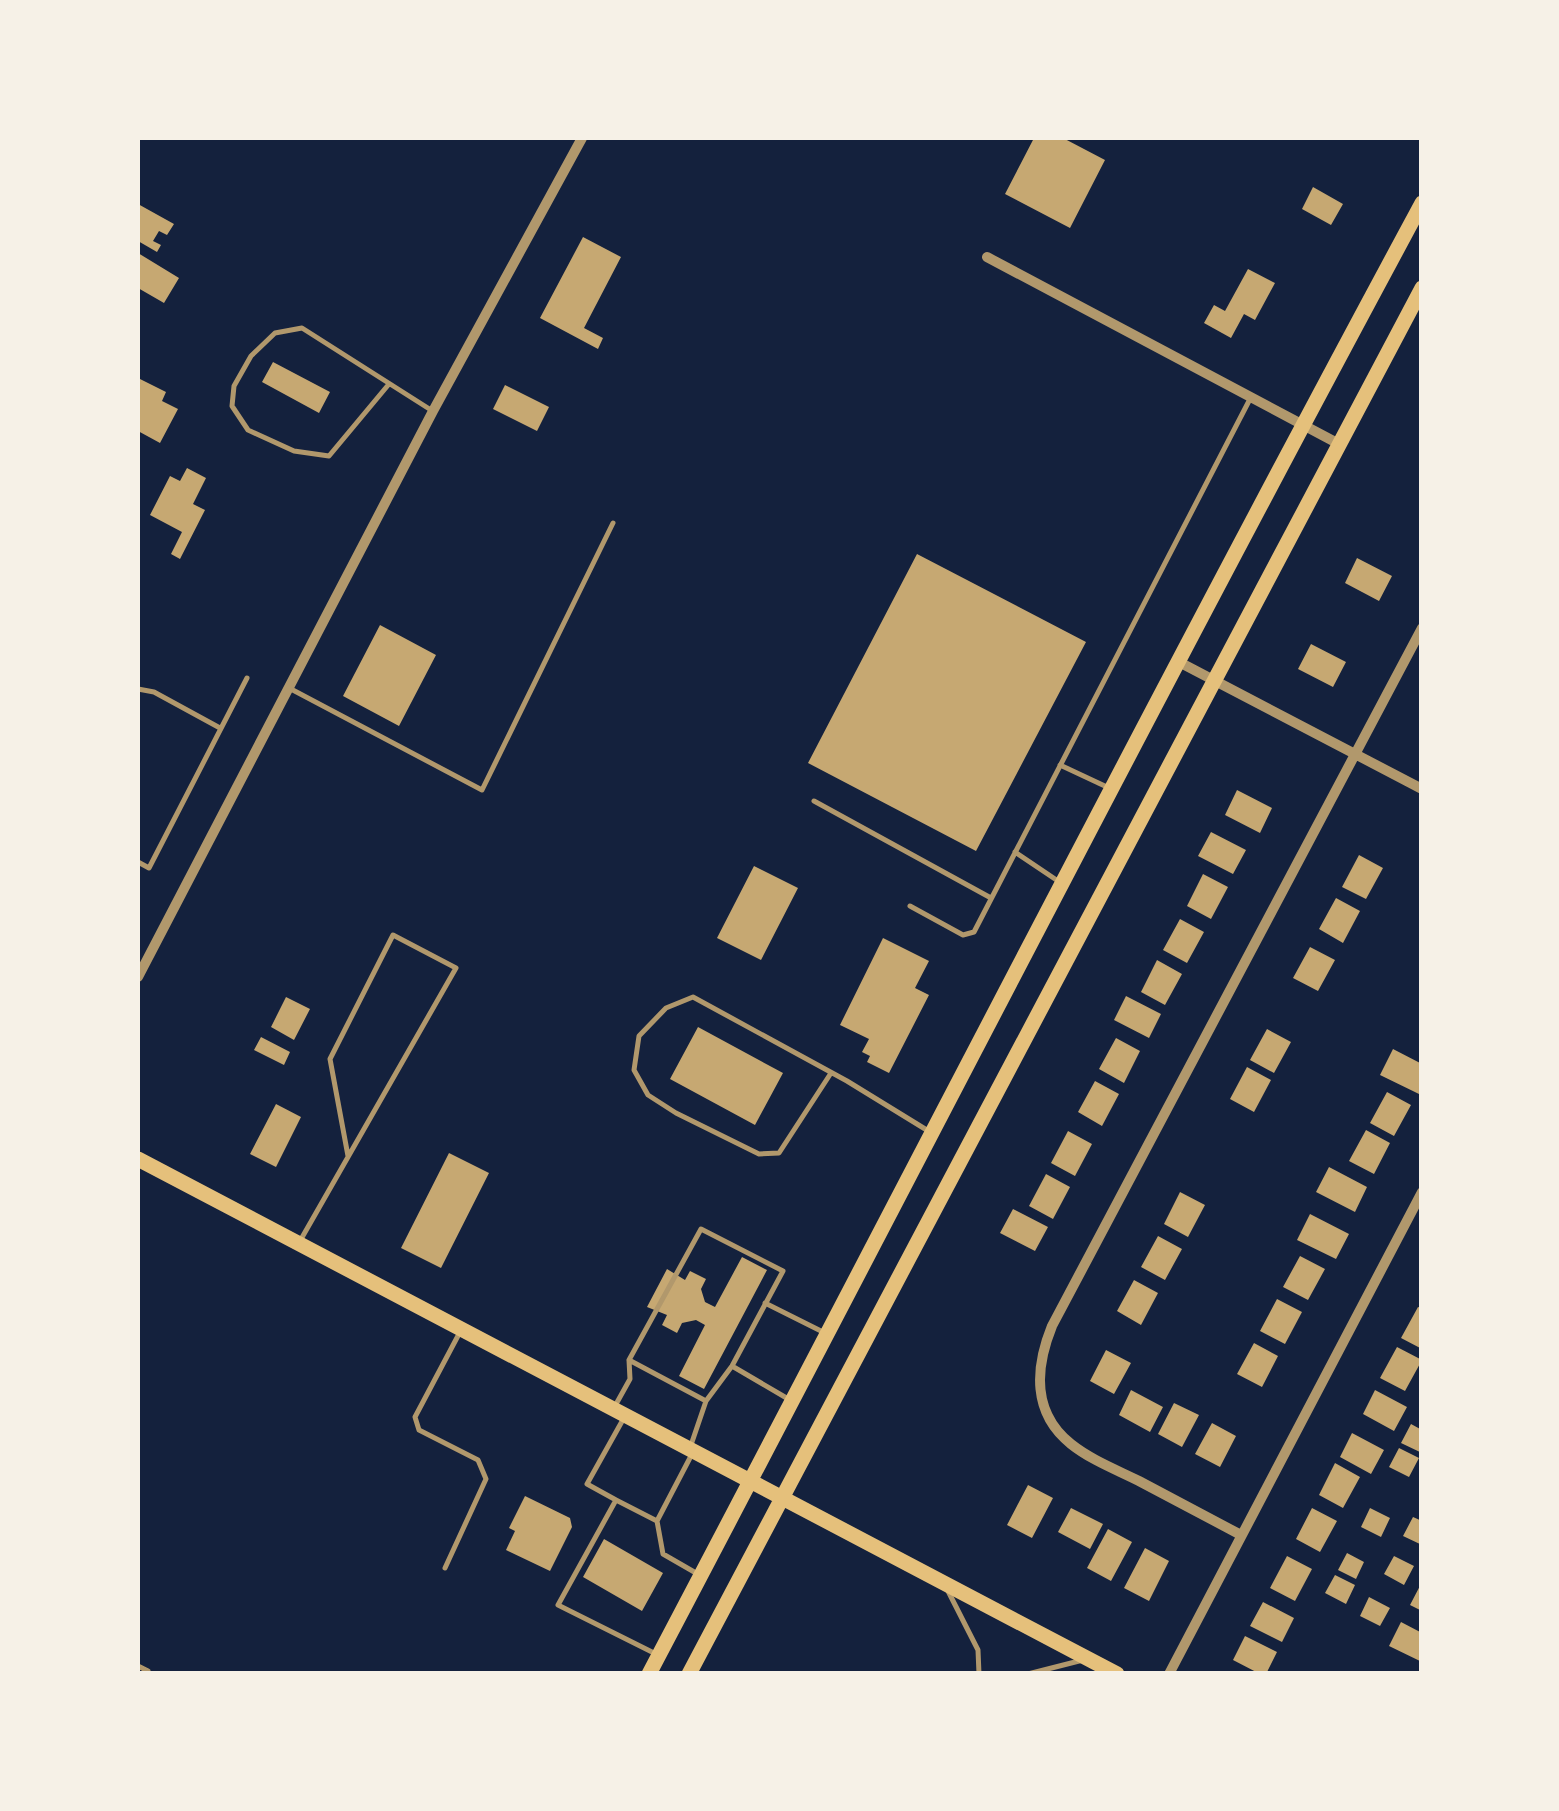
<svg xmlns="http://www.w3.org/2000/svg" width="1559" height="1811" viewBox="0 0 1559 1811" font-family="'Titillium Web',sans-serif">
  <rect width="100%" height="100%" fill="#14213d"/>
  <!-- building -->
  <path fill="#c6a872" d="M 1034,138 L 1063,138 L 1105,160 L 1070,228 L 1005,194 Z
    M 1313,187 L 1343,204 L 1331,225 L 1302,209 Z
    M 138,204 L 174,224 L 167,235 L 159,231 L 153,241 L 161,245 L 157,252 L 138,241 Z
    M 583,237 L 621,257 L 584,328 L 603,338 L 598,349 L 540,318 Z
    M 138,253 L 179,278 L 164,303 L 138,288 Z
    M 1248,269 L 1275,283 L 1255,320 L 1244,314 L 1231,338 L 1204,323 L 1214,305 L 1225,311 Z
    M 273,362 L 330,392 L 319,413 L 262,382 Z
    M 138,378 L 166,392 L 162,401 L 178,409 L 160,443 L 138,431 Z
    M 505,385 L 549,407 L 537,431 L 493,409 Z
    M 187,468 L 206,478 L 193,504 L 205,510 L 180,559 L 171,554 L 182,532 L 150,515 L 170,476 L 180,481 Z
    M 917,554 L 1086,642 L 976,851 L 808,763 Z
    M 1357,558 L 1392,576 L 1379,601 L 1345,583 Z
    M 380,625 L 436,655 L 399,726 L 343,696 Z
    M 1311,644 L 1346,662 L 1333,687 L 1298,669 Z
    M 1237,790 L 1272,808 L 1260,833 L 1225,815 Z
    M 1211,832 L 1246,850 L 1233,874 L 1198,856 Z
    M 1359,855 L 1383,868 L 1366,899 L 1342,887 Z
    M 754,866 L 798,888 L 761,960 L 717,938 Z
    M 1203,874 L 1228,887 L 1211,919 L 1187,906 Z
    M 1336,898 L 1360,911 L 1343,943 L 1319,929 Z
    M 1180,919 L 1204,932 L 1187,963 L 1163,950 Z
    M 883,938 L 929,961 L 915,988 L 929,995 L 889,1073 L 867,1062 L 870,1056 L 862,1052 L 869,1039 L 840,1025 Z
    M 1310,947 L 1335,960 L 1318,991 L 1293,978 Z
    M 1157,960 L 1182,974 L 1165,1005 L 1141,992 Z
    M 1126,996 L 1161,1014 L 1149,1038 L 1114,1020 Z
    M 286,997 L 310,1009 L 294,1040 L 271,1027 Z
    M 698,1027 L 783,1073 L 755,1125 L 670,1079 Z
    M 1267,1029 L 1291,1042 L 1274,1073 L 1250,1060 Z
    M 261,1037 L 290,1052 L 284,1065 L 254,1050 Z
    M 1116,1038 L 1140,1051 L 1124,1083 L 1099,1069 Z
    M 1393,1049 L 1422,1064 L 1422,1090 L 1419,1094 L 1380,1075 Z
    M 1247,1067 L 1271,1080 L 1254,1112 L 1230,1099 Z
    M 1095,1081 L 1119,1094 L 1102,1126 L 1078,1112 Z
    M 1387,1092 L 1411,1105 L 1394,1136 L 1370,1123 Z
    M 276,1104 L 301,1117 L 276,1167 L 250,1154 Z
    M 1366,1130 L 1390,1143 L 1374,1174 L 1349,1161 Z
    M 1068,1131 L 1092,1144 L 1075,1176 L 1051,1163 Z
    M 449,1153 L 489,1173 L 441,1268 L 401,1248 Z
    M 1329,1167 L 1367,1187 L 1355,1212 L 1316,1192 Z
    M 1046,1174 L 1070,1187 L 1053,1219 L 1029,1206 Z
    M 1180,1192 L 1205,1205 L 1188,1237 L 1164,1224 Z
    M 1013,1209 L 1048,1227 L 1035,1251 L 1000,1233 Z
    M 1310,1214 L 1349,1234 L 1336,1259 L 1297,1240 Z
    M 1158,1236 L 1182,1249 L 1165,1280 L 1141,1267 Z
    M 1300,1256 L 1325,1269 L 1308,1300 L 1283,1287 Z
    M 742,1257 L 767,1270 L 704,1389 L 679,1376 L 705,1325 L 696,1320 L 682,1323 L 677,1333 L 662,1325 L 667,1315 L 647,1307 L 667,1269 L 685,1280 L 690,1271 L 706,1279 L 701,1289 L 705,1302 L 715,1307 Z
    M 1134,1280 L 1158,1293 L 1141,1325 L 1117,1311 Z
    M 1277,1299 L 1302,1312 L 1285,1344 L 1260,1331 Z
    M 1418,1307 L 1422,1308 L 1422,1349 L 1401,1338 Z
    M 1254,1343 L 1278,1356 L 1262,1387 L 1237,1374 Z
    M 1397,1347 L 1422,1360 L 1405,1391 L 1380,1378 Z
    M 1106,1350 L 1131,1363 L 1114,1394 L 1090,1381 Z
    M 1131,1390 L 1163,1407 L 1150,1432 L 1119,1415 Z
    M 1375,1390 L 1407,1407 L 1394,1431 L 1363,1414 Z
    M 1174,1403 L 1199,1415 L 1182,1447 L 1158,1434 Z
    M 1212,1423 L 1236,1436 L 1220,1467 L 1195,1454 Z
    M 1411,1424 L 1422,1430 L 1422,1453 L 1401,1443 Z
    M 1352,1433 L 1384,1450 L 1371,1474 L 1340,1457 Z
    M 1399,1448 L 1419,1458 L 1409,1477 L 1389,1467 Z
    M 1335,1463 L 1360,1477 L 1343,1508 L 1319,1495 Z
    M 1028,1485 L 1053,1498 L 1032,1538 L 1007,1525 Z
    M 525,1496 L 570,1518 L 572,1527 L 550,1571 L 506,1550 L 515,1531 L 509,1528 Z
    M 1071,1508 L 1103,1524 L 1090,1549 L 1058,1532 Z
    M 1312,1508 L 1337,1521 L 1320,1552 L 1296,1539 Z
    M 1370,1508 L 1390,1518 L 1381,1537 L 1361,1527 Z
    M 1413,1517 L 1422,1521 L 1422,1545 L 1403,1536 Z
    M 1108,1529 L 1132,1542 L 1111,1581 L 1087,1568 Z
    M 604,1539 L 663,1573 L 642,1611 L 583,1577 Z
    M 1145,1548 L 1169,1561 L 1149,1601 L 1124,1588 Z
    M 1347,1553 L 1364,1562 L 1356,1579 L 1338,1570 Z
    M 1287,1556 L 1312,1569 L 1295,1601 L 1270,1588 Z
    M 1394,1556 L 1414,1566 L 1404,1585 L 1384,1574 Z
    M 1335,1575 L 1355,1585 L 1346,1604 L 1325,1593 Z
    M 1422,1582 L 1422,1611 L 1410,1605 Z
    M 1369,1597 L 1390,1608 L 1380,1626 L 1360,1616 Z
    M 1263,1602 L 1294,1618 L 1282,1642 L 1250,1626 Z
    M 1401,1622 L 1422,1633 L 1422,1662 L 1389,1646 Z
    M 1245,1636 L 1277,1652 L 1266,1674 L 1260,1674 L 1233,1660 Z"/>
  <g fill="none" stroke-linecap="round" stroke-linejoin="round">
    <!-- service -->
    <path stroke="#b1986c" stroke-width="5" d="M 389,384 L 329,456 L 294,451 L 248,430 L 232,406 L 234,386 L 251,356 L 275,333 L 302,328 L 431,410
      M 289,688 L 482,790 L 613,523
      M 138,689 L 154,692 L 220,728
      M 1060,765 L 1107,787
      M 814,801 L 991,898
      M 1015,852 L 1058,881
      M 138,862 L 149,868 L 247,678
      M 910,906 L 963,935 L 974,932 L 1250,399
      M 831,1073 L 779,1153 L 759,1154 L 676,1113 L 648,1095 L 634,1070 L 639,1036 L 666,1008 L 693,997 L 847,1081 L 930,1132
      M 300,1241 L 456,968 L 393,935 L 330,1059 L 348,1156
      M 765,1303 L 825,1333
      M 629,1360 L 706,1401
      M 732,1366 L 790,1400
      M 615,1406 L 630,1379 L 629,1360 L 701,1229 L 783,1271 L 732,1366 L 706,1401 L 691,1445
      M 625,1416 L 587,1484 L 616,1500 L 558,1605 L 656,1654
      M 616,1500 L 657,1521 L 692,1454
      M 657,1521 L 663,1554 L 696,1573
      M 445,1568 L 486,1479 L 478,1460 L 419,1430 L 415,1417 L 460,1332
      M 947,1589 L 978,1650 L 979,1674
      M 138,1666 L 148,1671
      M 1028,1674 L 1083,1660"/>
    <!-- minor -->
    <path stroke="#b1986c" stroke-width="10" d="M 987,257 L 1339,444
      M 1179,662 L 1422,789
      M 138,977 L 433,411 L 582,138
      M 1241,1535 C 1207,1517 1173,1499 1139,1481 C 1117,1470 1091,1460 1071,1444 C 1032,1413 1035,1368 1052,1326 L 1422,628
      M 1169,1674 L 1422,1192"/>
    <!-- secondary -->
    <path stroke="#e5c07b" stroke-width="15" d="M 138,1159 L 1117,1674
      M 649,1674 C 907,1184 1159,691 1422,203
      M 689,1674 L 1422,288"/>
  </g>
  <!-- border -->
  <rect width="1559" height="1811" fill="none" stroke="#f6f1e7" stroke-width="280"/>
</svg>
